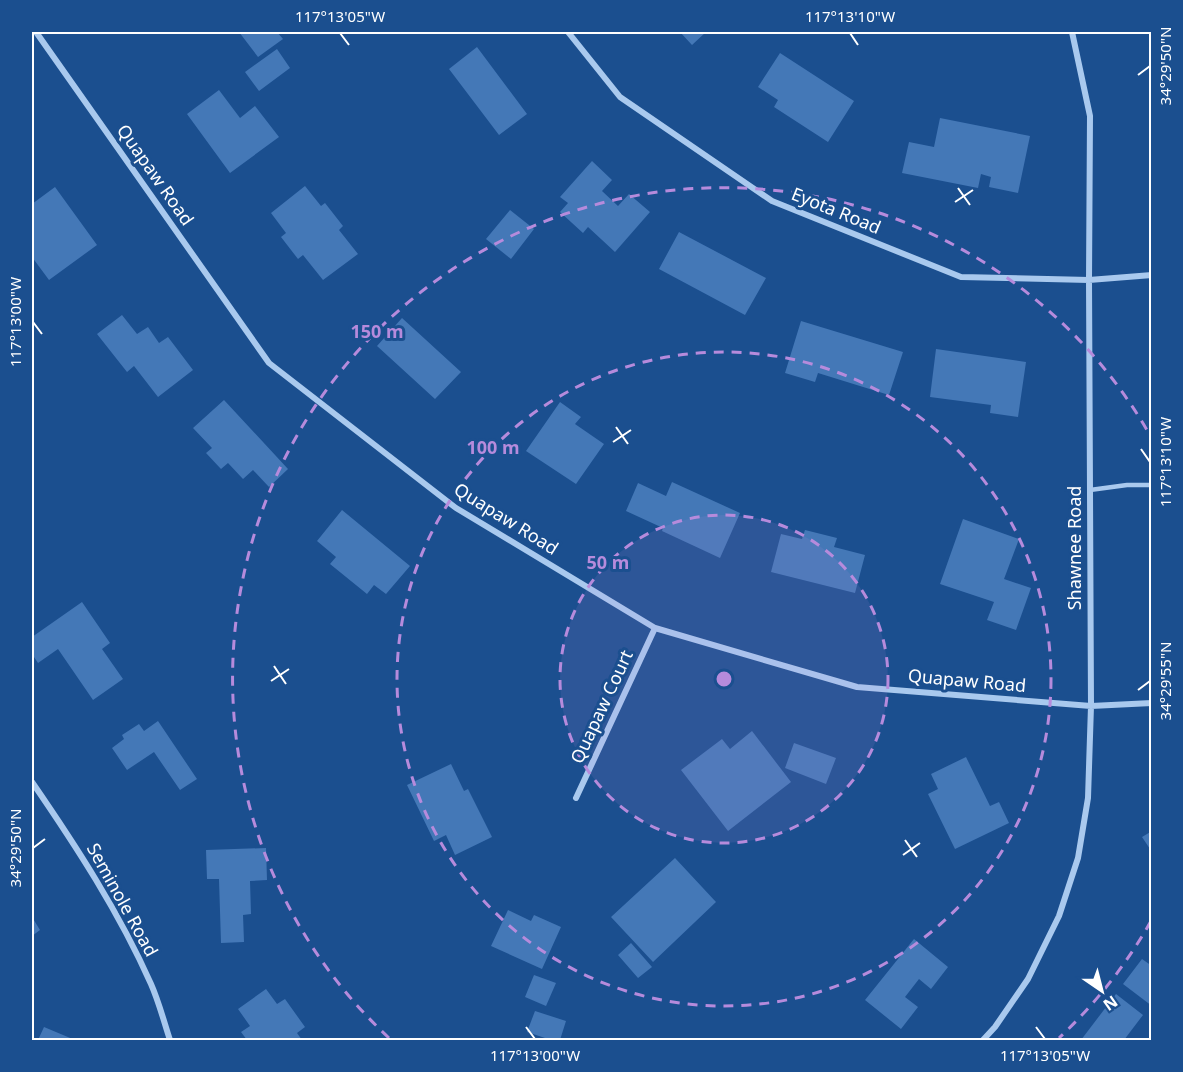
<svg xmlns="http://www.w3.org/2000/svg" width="1183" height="1072" viewBox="0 0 1183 1072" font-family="'Noto Sans',sans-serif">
  <rect width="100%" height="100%" fill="#1b4f8f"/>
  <!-- building -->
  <path fill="#4478b7" d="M 239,32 L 277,32 L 283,39 L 258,57 Z
    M 680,32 L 706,32 L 692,45 Z
    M 477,47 L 527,114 L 499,135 L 449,69 Z
    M 277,49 L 290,68 L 259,91 L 245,72 Z
    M 780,53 L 854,101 L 828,142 L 774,107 L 778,100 L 758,87 Z
    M 219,90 L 240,118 L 255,106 L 279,137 L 230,173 L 187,114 Z
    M 940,118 L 1030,136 L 1018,193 L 989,187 L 991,177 L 981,174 L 978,188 L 902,173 L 909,142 L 934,147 Z
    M 592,161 L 612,180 L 602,191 L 618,206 L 629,194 L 650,212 L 615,252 L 588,227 L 583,233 L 560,212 L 568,203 L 560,197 Z
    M 305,186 L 321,206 L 325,203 L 343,226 L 339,230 L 358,254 L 323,280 L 303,255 L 298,259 L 281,237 L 286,233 L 271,213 Z
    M 55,187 L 97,245 L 49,280 L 32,257 L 32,204 Z
    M 510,210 L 534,229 L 511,259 L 486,239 Z
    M 679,232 L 766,278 L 745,315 L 659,269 Z
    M 122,315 L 137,334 L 148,327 L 159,343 L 168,337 L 193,370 L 158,397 L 134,366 L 127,372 L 97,334 Z
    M 402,318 L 461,372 L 435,399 L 377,346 Z
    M 801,321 L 903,352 L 889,395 L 818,373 L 815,382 L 785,373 Z
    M 936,349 L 1026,362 L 1018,417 L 990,413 L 991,405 L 930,397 Z
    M 224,400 L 288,469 L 269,487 L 253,470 L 243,479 L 228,463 L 221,469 L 206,453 L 212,448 L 193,428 Z
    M 560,402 L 581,417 L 575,424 L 604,444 L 576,484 L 526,451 Z
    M 672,482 L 740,513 L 720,558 L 662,531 L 663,528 L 626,511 L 638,483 L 666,496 Z
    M 342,510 L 410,566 L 386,594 L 374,585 L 367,594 L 330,564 L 336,557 L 317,541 Z
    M 963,519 L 1019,539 L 1004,579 L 1031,588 L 1016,630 L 987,620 L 994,602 L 940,584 Z
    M 805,530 L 837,538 L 834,547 L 865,555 L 855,593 L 771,572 L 781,534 L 802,539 Z
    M 82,602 L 110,643 L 102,649 L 123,679 L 93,700 L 58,649 L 38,663 L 32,654 L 32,637 Z
    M 158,721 L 197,779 L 180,790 L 154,752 L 127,770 L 112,748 L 124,739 L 122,735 L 139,724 L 144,731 Z
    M 752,731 L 791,782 L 728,831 L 681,770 L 722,739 L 730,749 Z
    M 794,743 L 836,758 L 826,784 L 785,768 Z
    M 966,757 L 990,806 L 999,802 L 1009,823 L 955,849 L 928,794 L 938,789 L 931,774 Z
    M 451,764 L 464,791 L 468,789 L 492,837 L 455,855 L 446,835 L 434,841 L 407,785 Z
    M 1152,831 L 1152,852 L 1142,837 Z
    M 266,848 L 267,880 L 250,881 L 251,914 L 243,915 L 244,942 L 221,943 L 219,879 L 207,879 L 206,850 Z
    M 675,858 L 716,902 L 653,962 L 611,917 Z
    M 508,910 L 531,921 L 534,915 L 561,927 L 542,969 L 491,946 Z
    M 32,917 L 40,930 L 32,936 Z
    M 914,939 L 948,967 L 931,989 L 919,979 L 905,997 L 918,1007 L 901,1029 L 865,1000 Z
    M 631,943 L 652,967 L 638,978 L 618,955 Z
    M 1142,959 L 1152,966 L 1152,1006 L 1123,984 Z
    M 534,975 L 556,983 L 546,1006 L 525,997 Z
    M 266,989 L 277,1004 L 285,999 L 305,1027 L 297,1033 L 302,1040 L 247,1040 L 241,1032 L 250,1026 L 238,1009 Z
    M 1116,994 L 1143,1015 L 1124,1040 L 1081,1040 Z
    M 535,1011 L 566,1021 L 560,1040 L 551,1040 L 527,1032 Z
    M 44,1027 L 75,1040 L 38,1040 Z"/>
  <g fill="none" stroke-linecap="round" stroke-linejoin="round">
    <!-- lane -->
    <path stroke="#a9c9ee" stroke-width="4.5" d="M 1090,490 L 1127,485 L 1152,485"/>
    <!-- street -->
    <path stroke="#a9c9ee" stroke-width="6" d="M 36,32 L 269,363 L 456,508 L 655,628 L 857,687 L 1091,706 L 1152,703
      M 568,32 L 620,97 L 772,201 L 961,277 L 1089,280 L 1152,275
      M 32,782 C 76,846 119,912 151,984 C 159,1002 164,1022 170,1040
      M 576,798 L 655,628
      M 983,1040 L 995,1027 L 1028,979 L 1059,916 L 1078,858 L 1088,798 L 1091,706 L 1089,280 L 1090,116 L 1072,32"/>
  </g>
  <!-- ticks -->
  <path fill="none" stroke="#fff" stroke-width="2" d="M 340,33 L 349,45M 850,33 L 858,45M 1138,75 L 1150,66M 958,188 L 970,205M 955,202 L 973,190M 33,322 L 42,334M 616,427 L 628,444M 613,442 L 631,430M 1141,449 L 1150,462M 274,666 L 286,684M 271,681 L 289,669M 1138,690 L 1150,681M 905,840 L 917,857M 33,848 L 45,839M 903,855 L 920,843M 526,1027 L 535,1039M 1036,1027 L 1045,1039"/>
  <!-- distance rings -->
  <circle cx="724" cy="679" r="164" fill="#b68bdc" fill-opacity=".12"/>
  <g fill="none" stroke="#b68bdc" stroke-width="3" stroke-dasharray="10 8">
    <circle cx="724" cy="679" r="164"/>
    <circle cx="724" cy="679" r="327"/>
    <path d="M1151 921A491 491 0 0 1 1059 1038M389 1038A491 491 0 1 1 1151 437"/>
  </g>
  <g text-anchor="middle" stroke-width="6" stroke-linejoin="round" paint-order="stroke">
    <!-- street labels -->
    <g font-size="18" fill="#fff" stroke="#1b4f8f">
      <text transform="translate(155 175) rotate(55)" y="6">Quapaw Road</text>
      <text transform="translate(836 211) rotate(22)" y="6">Eyota Road</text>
      <text transform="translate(506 519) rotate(32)" y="6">Quapaw Road</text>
      <text transform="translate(1075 548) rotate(-90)" y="6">Shawnee Road</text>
      <text transform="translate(967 681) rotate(5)" y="6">Quapaw Road</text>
      <text transform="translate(602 707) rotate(-65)" y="6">Quapaw Court</text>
      <text transform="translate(122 900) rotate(61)" y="6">Seminole Road</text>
    </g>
  </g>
  <circle cx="724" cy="679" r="9" fill="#b68bdc" stroke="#1b4f8f" stroke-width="3"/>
  <g font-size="18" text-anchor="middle" font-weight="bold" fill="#b68bdc" stroke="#1b4f8f" stroke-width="6" stroke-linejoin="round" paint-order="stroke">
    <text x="377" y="338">150 m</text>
    <text x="493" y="454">100 m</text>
    <text x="608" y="569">50 m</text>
  </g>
  <!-- border -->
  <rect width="1183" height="1072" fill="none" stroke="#1b4f8f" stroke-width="66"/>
  <!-- north arrow -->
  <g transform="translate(1102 991) rotate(145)" stroke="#1b4f8f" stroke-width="4.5" paint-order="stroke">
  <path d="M0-4.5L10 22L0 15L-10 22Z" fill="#ffffff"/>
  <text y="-9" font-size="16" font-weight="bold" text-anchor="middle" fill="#ffffff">N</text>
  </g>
  <rect x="33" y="33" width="1117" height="1006" fill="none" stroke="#fff" stroke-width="2"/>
  <g font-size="15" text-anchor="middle" fill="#fff">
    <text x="340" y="22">117°13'05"W</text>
    <text x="850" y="22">117°13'10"W</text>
    <text transform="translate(1166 66) rotate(-90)" y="5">34°29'50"N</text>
    <text transform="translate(16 322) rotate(-90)" y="5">117°13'00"W</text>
    <text transform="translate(1166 462) rotate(-90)" y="5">117°13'10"W</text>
    <text transform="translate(1166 681) rotate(-90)" y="5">34°29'55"N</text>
    <text transform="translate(16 848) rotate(-90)" y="5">34°29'50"N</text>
    <text x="535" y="1061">117°13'00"W</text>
    <text x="1045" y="1061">117°13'05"W</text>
  </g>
</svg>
